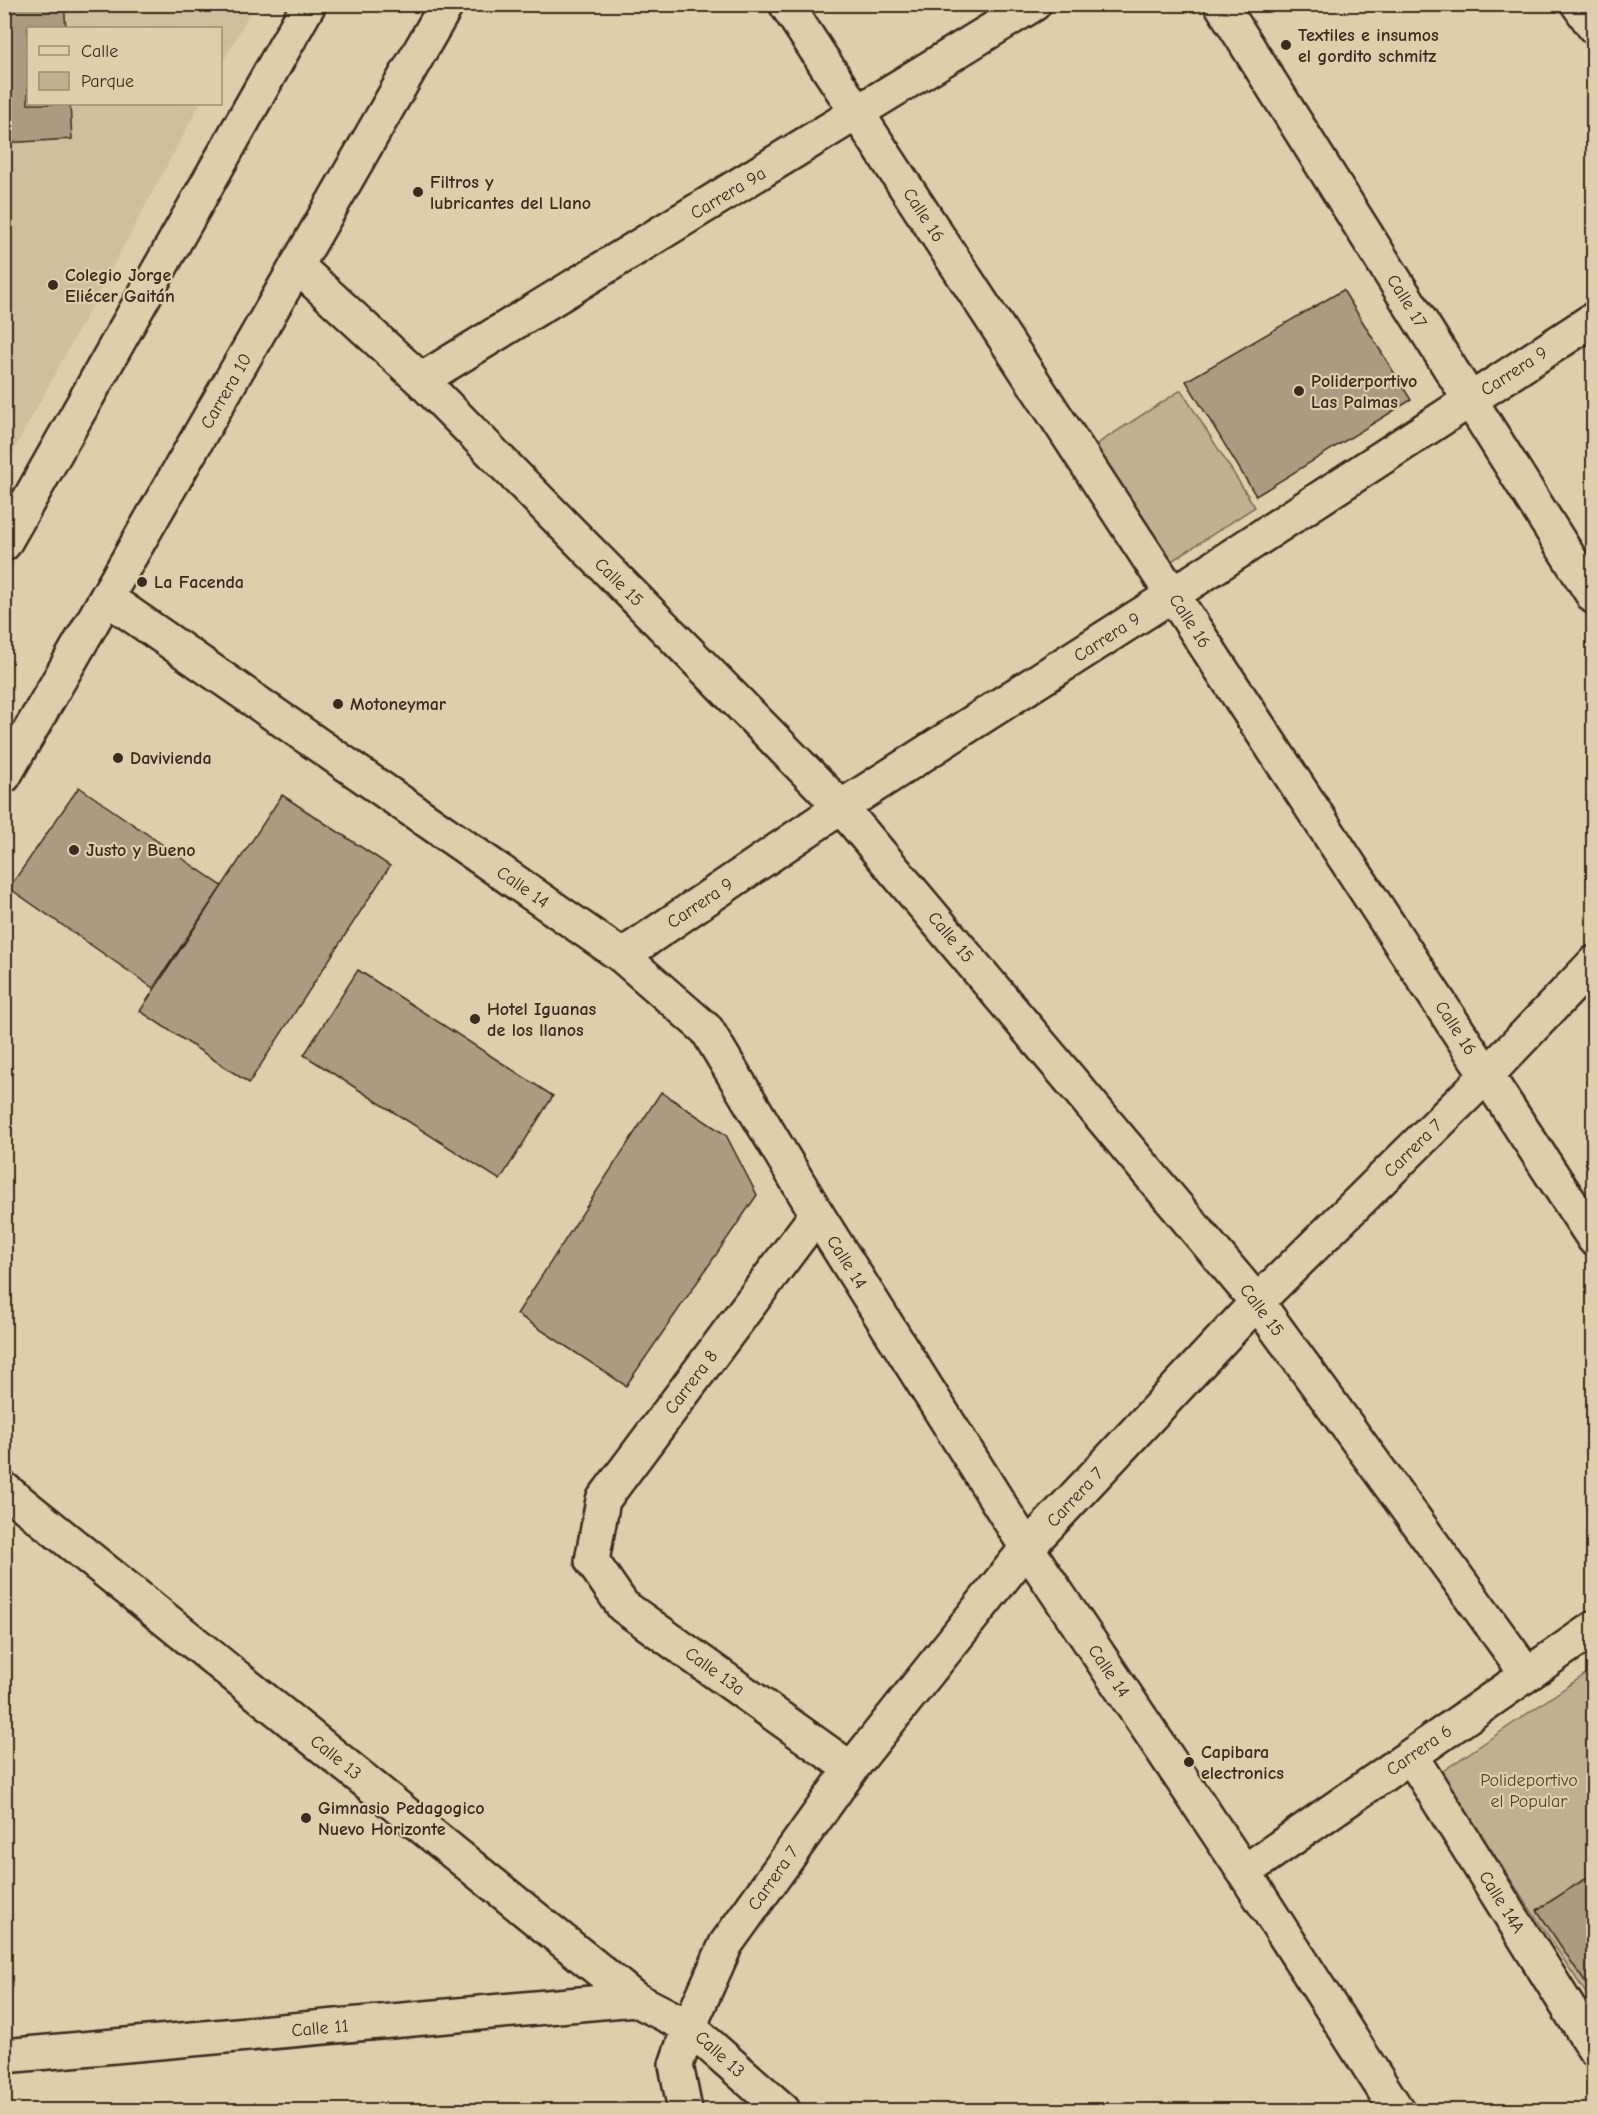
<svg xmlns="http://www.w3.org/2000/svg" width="1598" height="2115" viewBox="0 0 1598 2115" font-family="'Comic Neue',sans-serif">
  <rect width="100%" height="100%" fill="#e0cdab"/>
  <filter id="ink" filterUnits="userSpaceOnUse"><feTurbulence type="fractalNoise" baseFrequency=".0167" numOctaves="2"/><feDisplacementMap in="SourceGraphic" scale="12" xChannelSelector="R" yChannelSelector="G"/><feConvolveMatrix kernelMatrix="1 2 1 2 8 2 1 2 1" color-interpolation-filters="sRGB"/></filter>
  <g filter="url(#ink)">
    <!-- built -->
    <path fill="#d1be9e" d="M 5,5 L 254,5 L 221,66 L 220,28 L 28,28 L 28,104 L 200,104 L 5,467 Z"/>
    <!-- green -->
    <path fill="#c2af91" stroke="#7e6c58" stroke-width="1.5" d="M 1181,390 L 1255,507 L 1167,564 L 1092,447 Z
      M 1593,1669 L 1593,2004 L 1440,1773 Z"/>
    <!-- building -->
    <path fill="#ad9a80" stroke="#3b2a1e" stroke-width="1.5" d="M 4,4 L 64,4 L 66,28 L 28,28 L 28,104 L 70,104 L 72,139 L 4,143 Z
      M 1343,290 L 1411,400 L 1256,496 L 1186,381 Z
      M 79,787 L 222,886 L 153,988 L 9,888 Z
      M 282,795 L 390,866 L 249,1083 L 140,1011 Z
      M 358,970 L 553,1096 L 500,1180 L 304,1055 Z
      M 661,1092 L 726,1135 L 757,1195 L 626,1386 L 517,1314 Z
      M 1594,1873 L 1594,1996 L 1537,1910 Z"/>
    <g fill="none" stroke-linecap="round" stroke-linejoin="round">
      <defs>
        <path id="minor" d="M 786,4 L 1594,1239
          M 1221,4 L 1594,597
          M 1578,4 L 1594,27
          M 297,266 L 421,380 L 841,807 L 1257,1302 L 1527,1674
          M 421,380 L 1034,4
          M 4,544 L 309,4
          M 107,598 L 622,956 L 707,1030 L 817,1214 L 1027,1548 L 1244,1872 L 1397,2110
          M 4,776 L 447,4
          M 622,956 L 841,807 L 1172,595 L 1594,319
          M 817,1214 L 603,1500 L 592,1561 L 623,1606 L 851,1769
          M 4,1489 L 635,1999 L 689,2027 L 783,2110
          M 1411,1756 L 1594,2049
          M 1244,1872 L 1594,1628
          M 4,2056 L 635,1999
          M 685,2110 L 676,2065 L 689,2027 L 726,1944 L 851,1769 L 1027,1548 L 1257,1302 L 1487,1075 L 1594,963"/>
      </defs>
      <!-- minor casing -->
      <use href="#minor" stroke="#3b2a1e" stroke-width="38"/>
      <!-- minor -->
      <use href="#minor" stroke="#e0cdab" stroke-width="33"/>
    </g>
  </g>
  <!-- markers -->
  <g fill="#3b2a1e" stroke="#e0cdab" stroke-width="2">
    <circle cx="1286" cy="45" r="6"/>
    <circle cx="418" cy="192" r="6"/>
    <circle cx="53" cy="285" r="6"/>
    <circle cx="1299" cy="391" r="6"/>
    <circle cx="142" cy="582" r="6"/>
    <circle cx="338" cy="704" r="6"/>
    <circle cx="118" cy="758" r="6"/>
    <circle cx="74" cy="850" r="6"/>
    <circle cx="475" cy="1019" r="6"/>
    <circle cx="1189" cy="1762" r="6"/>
    <circle cx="306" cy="1818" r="6"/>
  </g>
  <g text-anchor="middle" stroke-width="4.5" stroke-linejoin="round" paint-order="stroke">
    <!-- poi labels -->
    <g font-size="18" font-weight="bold" fill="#3b2a1e" stroke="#e0cdab" text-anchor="start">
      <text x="1298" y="41">Textiles e insumos<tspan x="1298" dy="21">el gordito schmitz</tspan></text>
      <text x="430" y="188">Filtros y<tspan x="430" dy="21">lubricantes del Llano</tspan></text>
      <text x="65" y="281">Colegio Jorge<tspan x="65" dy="21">Eliécer Gaitán</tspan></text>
      <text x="1311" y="387">Poliderportivo<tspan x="1311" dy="21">Las Palmas</tspan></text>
      <text x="154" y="588">La Facenda</text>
      <text x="350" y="710">Motoneymar</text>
      <text x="130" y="764">Davivienda</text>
      <text x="86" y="856">Justo y Bueno</text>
      <text x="487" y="1015">Hotel Iguanas<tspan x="487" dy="21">de los llanos</tspan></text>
      <text x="1201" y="1758">Capibara<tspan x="1201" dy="21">electronics</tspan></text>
      <text x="318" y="1814">Gimnasio Pedagogico<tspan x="318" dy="21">Nuevo Horizonte</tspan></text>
    </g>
    <!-- street labels -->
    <g font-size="18" fill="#3b2a1e" stroke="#e0cdab">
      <text transform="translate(728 193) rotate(-31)" y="6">Carrera 9a</text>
      <text transform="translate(924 215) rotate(57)" y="6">Calle 16</text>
      <text transform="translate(1407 301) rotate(58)" y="6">Calle 17</text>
      <text transform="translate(1514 371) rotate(-33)" y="6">Carrera 9</text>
      <text transform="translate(226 391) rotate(-60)" y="6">Carrera 10</text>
      <text transform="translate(619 582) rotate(45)" y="6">Calle 15</text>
      <text transform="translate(1190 621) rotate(57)" y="6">Calle 16</text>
      <text transform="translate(1107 637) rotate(-33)" y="6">Carrera 9</text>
      <text transform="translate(523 887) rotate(35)" y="6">Calle 14</text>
      <text transform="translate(700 903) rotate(-34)" y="6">Carrera 9</text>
      <text transform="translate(951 937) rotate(50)" y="6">Calle 15</text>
      <text transform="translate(1456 1028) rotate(57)" y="6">Calle 16</text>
      <text transform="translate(1413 1148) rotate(-45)" y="6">Carrera 7</text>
      <text transform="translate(847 1262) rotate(58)" y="6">Calle 14</text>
      <text transform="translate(1262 1310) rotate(53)" y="6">Calle 15</text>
      <text transform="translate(691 1382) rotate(-53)" y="6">Carrera 8</text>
      <text transform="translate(1075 1497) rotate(-47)" y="6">Carrera 7</text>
      <text transform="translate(715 1671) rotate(36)" y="6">Calle 13a</text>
      <text transform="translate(1109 1671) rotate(56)" y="6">Calle 14</text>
      <text transform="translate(1419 1750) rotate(-35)" y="6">Carrera 6</text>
      <text transform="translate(336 1757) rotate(39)" y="6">Calle 13</text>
      <text transform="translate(773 1878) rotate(-55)" y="6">Carrera 7</text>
      <text transform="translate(1502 1902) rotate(58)" y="6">Calle 14A</text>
      <text transform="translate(320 2028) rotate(-5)" y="6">Calle 11</text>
      <text transform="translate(720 2054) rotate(42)" y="6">Calle 13</text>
    </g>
    <!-- park labels -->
    <g font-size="18" fill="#4f3e2f" stroke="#e0cdab">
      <text x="1529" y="1786">Polideportivo<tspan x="1529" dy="21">el Popular</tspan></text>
    </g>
  </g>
  <!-- margin -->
  <rect width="1598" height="2115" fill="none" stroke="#e0cdab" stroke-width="24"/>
  <rect x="12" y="12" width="1574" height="2091" fill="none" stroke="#3b2a1e" stroke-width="2" filter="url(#ink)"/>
  <!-- legend -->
  <rect x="27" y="27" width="195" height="78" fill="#e0cdab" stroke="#9e8c73" stroke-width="1.5"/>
  <rect x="39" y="46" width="30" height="9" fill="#e0cdab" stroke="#9e8c73" stroke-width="1.5"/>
  <text x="81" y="57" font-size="18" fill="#3b2a1e">Calle</text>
  <rect x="39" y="72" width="30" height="18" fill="#c2af91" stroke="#9e8c73" stroke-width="1.5"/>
  <text x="81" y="87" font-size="18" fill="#3b2a1e">Parque</text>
</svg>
